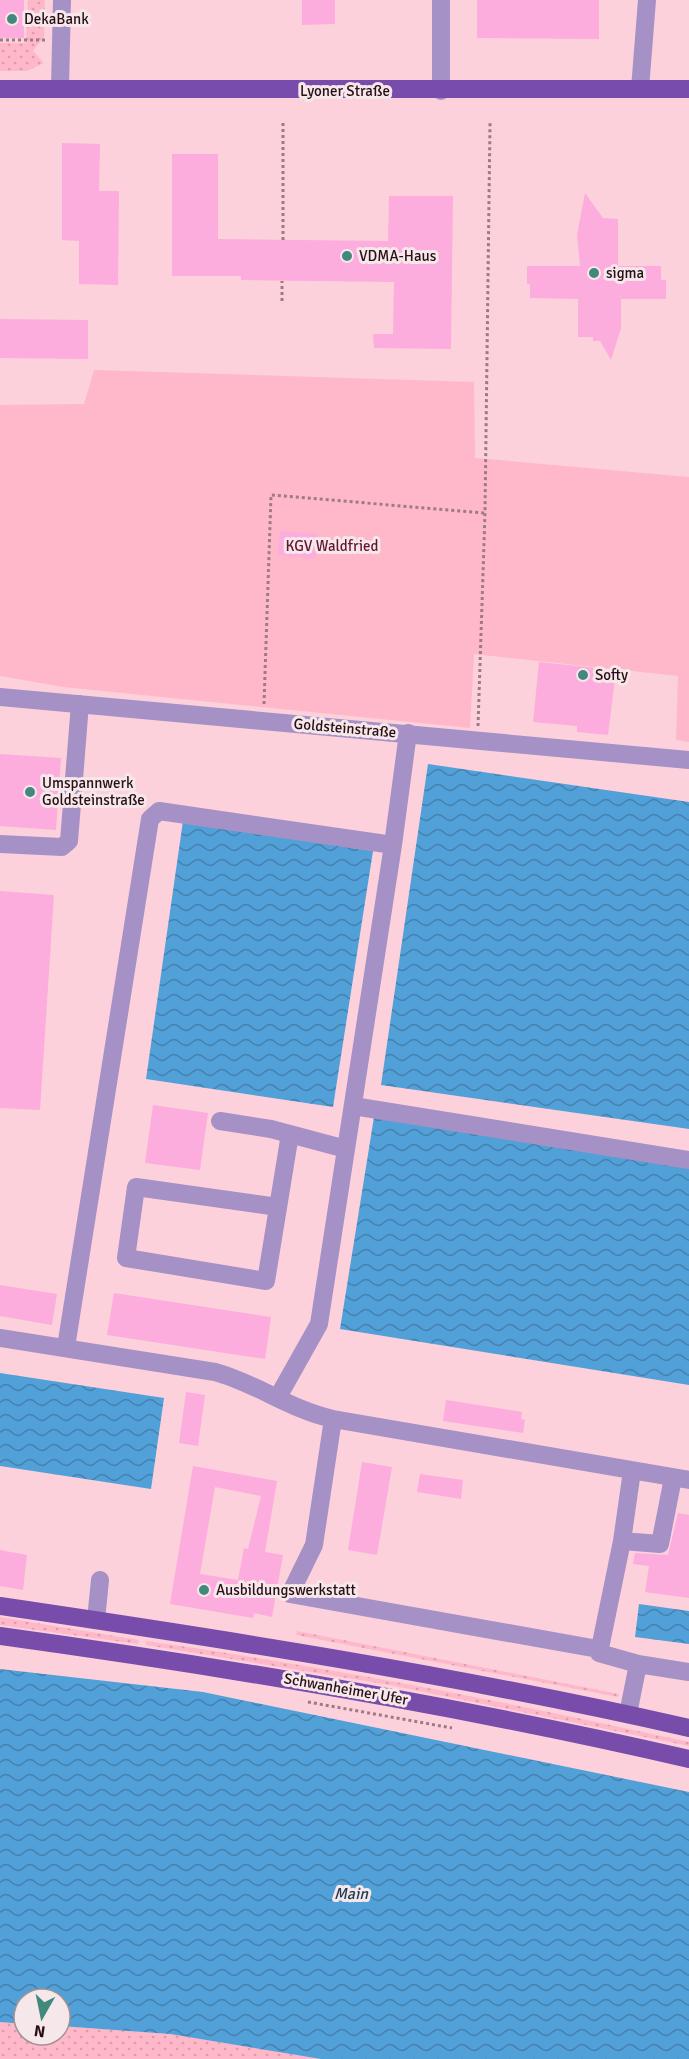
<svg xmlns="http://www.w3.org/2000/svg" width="689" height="2059" viewBox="0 0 689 2059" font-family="Signika,sans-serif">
  <defs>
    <pattern id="grass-dots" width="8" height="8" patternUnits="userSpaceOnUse" patternTransform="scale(1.5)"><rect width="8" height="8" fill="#feb8ca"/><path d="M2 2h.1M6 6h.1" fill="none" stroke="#da9dad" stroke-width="1.8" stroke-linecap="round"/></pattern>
    <pattern id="water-waves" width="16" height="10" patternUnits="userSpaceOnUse" patternTransform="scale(1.5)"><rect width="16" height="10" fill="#52a0d8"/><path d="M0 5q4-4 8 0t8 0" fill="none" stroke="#4481ae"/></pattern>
  </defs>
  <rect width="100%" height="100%" fill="#fcd1db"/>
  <!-- grass -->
  <path fill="url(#grass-dots)" d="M 28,0 L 45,0 L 44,37 L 33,51 L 44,63 L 27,71 L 0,71 L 0,43 L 26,43 Z
    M 0,1617 L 139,1640 L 138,1644 L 0,1625 Z
    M 297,1631 L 619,1694 L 618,1697 L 296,1635 Z
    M 146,1641 C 329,1667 509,1702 689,1742 L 689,1746 L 390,1685 L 146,1645 Z
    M 0,2022 L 24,2024 L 24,2035 L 60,2035 L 60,2026 L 170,2034 L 321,2059 L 0,2059 Z"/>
  <!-- garden -->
  <path fill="#feb8ca" d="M 94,370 L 474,382 L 475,458 L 689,477 L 689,742 L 676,740 L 678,676 L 474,654 L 470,728 L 63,687 L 0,676 L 0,405 L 84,404 Z"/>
  <!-- water -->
  <path fill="url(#water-waves)" d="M 428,764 L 689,802 L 689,1129 L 381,1085 Z
    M 183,821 L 373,851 L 333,1107 L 146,1079 Z
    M 374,1117 L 689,1167 L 689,1385 L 340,1329 Z
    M 0,1373 L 164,1398 L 151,1489 L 0,1466 Z
    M 639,1604 L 689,1611 L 689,1644 L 635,1637 Z
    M 0,1669 L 203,1692 L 689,1792 L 689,2059 L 321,2059 L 170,2034 L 60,2026 L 60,1999 L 24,1999 L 24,2024 L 0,2022 Z"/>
  <!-- building -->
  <path fill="#fdacde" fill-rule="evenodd" d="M 0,0 L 24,0 L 24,38 L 0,38 Z
    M 302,0 L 335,0 L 335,24 L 302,25 Z
    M 477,0 L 599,0 L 599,39 L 477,38 Z
    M 62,143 L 100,144 L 99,191 L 119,191 L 118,285 L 79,284 L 79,241 L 62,240 Z
    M 172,154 L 218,154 L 218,239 L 388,241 L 389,196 L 453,196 L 451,349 L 374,348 L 373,334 L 393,334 L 394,282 L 241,280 L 241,276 L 172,276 Z
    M 585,193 L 603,218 L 618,219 L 618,266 L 661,266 L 661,280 L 666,280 L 666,299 L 621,299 L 621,328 L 611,360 L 600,341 L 593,341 L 593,337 L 578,337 L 578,299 L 530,298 L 530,284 L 527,284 L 527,266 L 580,266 L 577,235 Z
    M 0,319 L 88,320 L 88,359 L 0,358 Z
    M 280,531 L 318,534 L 316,559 L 278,555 Z
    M 539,662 L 616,670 L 608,735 L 577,732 L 577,726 L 533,722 Z
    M 0,754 L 61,758 L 56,830 L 0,826 Z
    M 0,891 L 54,895 L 40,1110 L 0,1108 Z
    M 153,1105 L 208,1113 L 200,1170 L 145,1163 Z
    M 0,1285 L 57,1294 L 52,1325 L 0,1316 Z
    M 114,1293 L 271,1317 L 265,1359 L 107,1335 Z
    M 186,1392 L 205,1395 L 198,1446 L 179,1443 Z
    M 446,1400 L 522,1412 L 521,1419 L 525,1420 L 523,1433 L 443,1421 Z
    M 362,1462 L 392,1467 L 377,1555 L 348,1550 Z
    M 193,1466 L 277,1481 L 265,1552 L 283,1555 L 272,1617 L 254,1613 L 253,1618 L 170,1604 ZM 215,1487 L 261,1496 L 248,1549 L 244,1548 L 238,1580 L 200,1574 Z
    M 420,1474 L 463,1480 L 461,1499 L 417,1492 Z
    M 678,1513 L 689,1515 L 689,1598 L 645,1592 L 649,1566 L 633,1564 L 635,1553 L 668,1555 Z
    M 0,1550 L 27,1555 L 23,1590 L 0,1586 Z"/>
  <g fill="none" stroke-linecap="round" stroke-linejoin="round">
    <!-- path -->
    <path stroke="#9d7b83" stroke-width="3" stroke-dasharray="3 3" stroke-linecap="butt" d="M 0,40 L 46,40
      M 283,240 L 283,122
      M 282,301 L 282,281
      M 264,704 L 271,495 L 485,513
      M 478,726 L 485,513 L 490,123
      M 308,1702 L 452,1728"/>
    <!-- minor -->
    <path stroke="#a591c5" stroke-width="18" d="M 441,0 L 441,91
      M 60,88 L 62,0
      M 640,89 L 647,0
      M 0,697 L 689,760
      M 0,844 L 62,847 L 69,841 L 80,704
      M 393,845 L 408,733
      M 353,1106 L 689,1160
      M 220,1121 L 271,1129 L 346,1149
      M 278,1207 L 136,1187 L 126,1258 L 266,1281 L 290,1134
      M 0,1338 L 215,1372 C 256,1383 291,1410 333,1419 L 689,1480
      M 66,1347 L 150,819 L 159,811 L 393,845 L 319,1324 L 278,1397
      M 333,1419 L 314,1545 L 290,1594 L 598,1649
      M 632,1471 L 622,1541 L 599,1653 L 638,1664 L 689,1672
      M 622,1541 L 660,1544 L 673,1478
      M 96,1620 L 100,1580
      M 628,1714 L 638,1664"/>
    <!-- major -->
    <path stroke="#774caa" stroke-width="18" d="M 0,89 L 689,89
      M 0,1606 C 231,1640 461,1676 689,1728
      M 0,1636 C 232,1668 461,1706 689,1759"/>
  </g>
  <!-- markers -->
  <g fill="#43887d" stroke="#f6e7ea" stroke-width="2">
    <circle cx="12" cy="19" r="6"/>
    <circle cx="347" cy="256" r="6"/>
    <circle cx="594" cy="273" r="6"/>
    <circle cx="583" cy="675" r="6"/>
    <circle cx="30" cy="792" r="6"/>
    <circle cx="204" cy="1590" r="6"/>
  </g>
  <g text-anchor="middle" stroke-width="6" stroke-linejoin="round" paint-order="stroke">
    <!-- poi labels -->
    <g font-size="15" fill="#270f16" stroke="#f6e7ea" text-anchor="start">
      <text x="24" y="24">DekaBank</text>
      <text x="359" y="261">VDMA-Haus</text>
      <text x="606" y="278">sigma</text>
      <text x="595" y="680">Softy</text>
      <text x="42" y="788">Umspannwerk<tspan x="42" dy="17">Goldsteinstraße</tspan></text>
      <text x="216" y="1595">Ausbildungswerkstatt</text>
    </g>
    <!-- street labels -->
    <g font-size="15" fill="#270f16" stroke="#f6e7ea">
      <text x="345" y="96">Lyoner Straße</text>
      <text transform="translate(345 728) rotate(5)" y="5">Goldsteinstraße</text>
      <text transform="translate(346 1689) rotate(10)" y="5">Schwanheimer Ufer</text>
    </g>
    <!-- park labels -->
    <g font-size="15" fill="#641433" stroke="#f6e7ea">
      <text x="332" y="551">KGV Waldfried</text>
    </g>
    <!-- water labels -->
    <g font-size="16" font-style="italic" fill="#1b3c54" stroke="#f6e7ea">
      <text x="351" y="1899">Main</text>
    </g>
  </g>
  <!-- north arrow -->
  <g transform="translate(42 2017) rotate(189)"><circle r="28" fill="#f6e7ea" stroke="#a39195" stroke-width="1.5"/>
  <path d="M0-4.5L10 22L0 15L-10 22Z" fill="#43887d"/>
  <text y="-9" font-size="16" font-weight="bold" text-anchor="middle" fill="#270f16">N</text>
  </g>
</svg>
